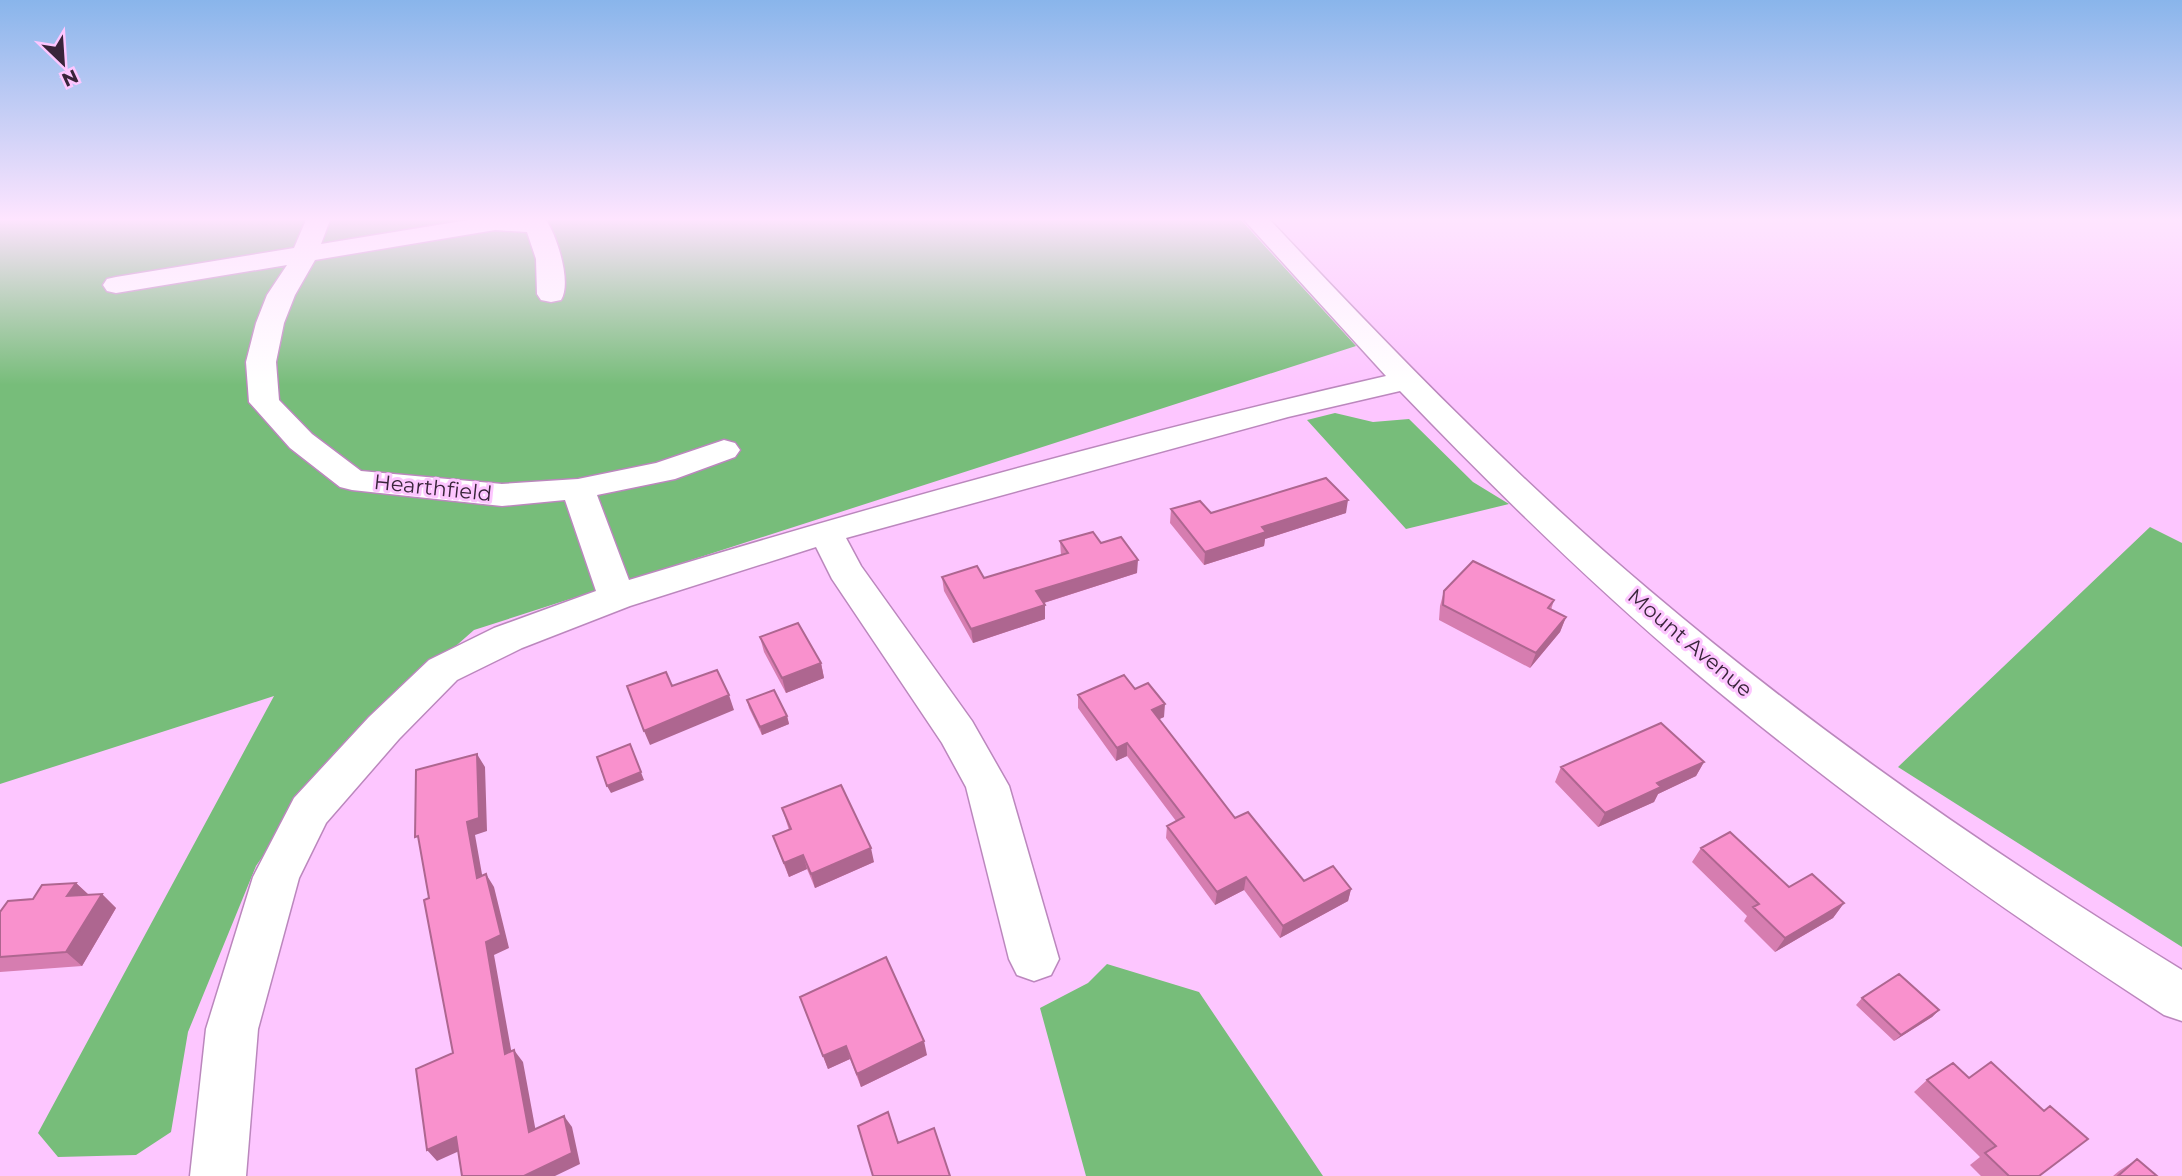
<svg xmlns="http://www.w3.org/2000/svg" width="2182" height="1176" viewBox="0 0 2182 1176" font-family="Montserrat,sans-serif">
  <rect width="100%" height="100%" fill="#fdc6ff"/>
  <!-- green -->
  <path fill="#77bd7a" d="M 0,220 L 1241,220 L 1356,346 L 474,630 L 334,753 L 256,866 L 188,1032 L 171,1132 L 136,1155 L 58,1157 L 38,1133 L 274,696 L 0,784 Z
    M 1335,413 L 1373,422 L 1409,419 L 1473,482 L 1509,504 L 1406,529 L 1307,420 Z
    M 2150,527 L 2182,543 L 2182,947 L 1898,767 Z
    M 1107,964 L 1199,992 L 1323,1176 L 1086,1176 L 1040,1008 L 1088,983 Z"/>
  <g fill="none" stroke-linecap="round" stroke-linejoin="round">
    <defs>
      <path id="minor" d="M 306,220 L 330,220 L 321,244 L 468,220 L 546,220 C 557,236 572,283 561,300 L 551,302 L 541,300 L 537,294 L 536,259 L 527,232 L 495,230 L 315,260 L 295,295 L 284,323 L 276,362 L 279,400 L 312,434 L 361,471 L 502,484 L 578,479 L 656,463 L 724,440 L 735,443 L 740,450 L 735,457 L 675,479 L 597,495 L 629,580 C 879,504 1131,434 1386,376 L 1244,220 L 1270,220 C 1391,349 1514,476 1649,590 C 1816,732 1996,856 2182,970 L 2182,1021 L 2164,1015 C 2001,909 1843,797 1695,672 C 1591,584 1494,489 1400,391 L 1288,417 L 846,538 L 861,566 L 972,721 L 1009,786 L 1059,959 L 1051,975 L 1034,981 L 1017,975 L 1009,959 L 966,787 L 942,743 L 832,579 L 816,547 L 630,606 L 522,648 L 457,680 L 399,739 L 326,823 L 299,878 L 258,1029 L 246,1176 L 190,1176 L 206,1029 L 253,877 L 294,798 L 369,717 L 429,660 L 494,628 L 596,591 L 565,500 L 502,506 L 352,490 L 340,487 L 290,448 L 249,402 L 246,362 L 256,323 L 267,295 L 287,265 L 116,293 L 107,291 L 103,285 L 107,279 L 116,277 L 294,248 Z"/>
    </defs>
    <!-- minor casing -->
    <use href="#minor" stroke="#bb87bd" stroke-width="3"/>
    <!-- minor -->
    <use href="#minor" fill="#fff" fill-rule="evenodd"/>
  </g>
  <!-- wall -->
  <path fill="#d67db0" d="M 1171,509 L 1211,513 L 1346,513 L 1265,539 L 1264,546 L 1204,565 L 1170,523 Z
    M 1060,541 L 1101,543 L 1137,573 L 1044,603 L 1045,619 L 973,643 L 944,591 L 942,577 L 984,578 L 1061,555 Z
    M 1444,591 L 1554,600 L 1551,610 L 1566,617 L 1560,632 L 1530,668 L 1439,620 L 1440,606 Z
    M 760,637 L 821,663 L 824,678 L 786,693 L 764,652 Z
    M 1078,695 L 1164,717 L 1159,719 L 1235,818 L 1304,881 L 1351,889 L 1348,901 L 1280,938 L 1244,890 L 1215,905 L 1166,838 L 1167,826 L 1176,821 L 1127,756 L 1116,761 L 1078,708 Z
    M 747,700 L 787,716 L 789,724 L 762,735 L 749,708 Z
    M 1704,762 L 1696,776 L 1658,794 L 1654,802 L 1598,827 L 1555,782 L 1561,767 Z
    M 782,808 L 874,862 L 815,888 L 807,869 L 789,877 L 778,850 L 773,836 L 789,830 Z
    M 1701,848 L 1789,887 L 1844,903 L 1833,918 L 1775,952 L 1744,921 L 1747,916 L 1692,862 Z
    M 76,883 L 89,895 L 102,894 L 116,908 L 82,966 L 0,972 L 0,912 Z
    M 800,997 L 927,1055 L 861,1087 L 850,1059 L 828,1069 Z
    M 1862,998 L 1939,1010 L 1932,1017 L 1894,1041 L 1856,1005 Z
    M 1927,1080 L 2039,1176 L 1981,1176 L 1970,1165 L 1980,1157 L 1914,1092 Z
    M 2137,1159 L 2157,1176 L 2113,1176 L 2119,1171 Z"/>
  <!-- shaded-wall -->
  <path fill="#ae6690" d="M 1348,500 L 1346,513 L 1265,539 L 1264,546 L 1204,565 L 1205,552 L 1262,527 Z
    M 1138,560 L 1137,573 L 1037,605 L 1036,591 Z
    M 1045,605 L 1045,619 L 973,643 L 971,629 Z
    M 1566,617 L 1560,632 L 1530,668 L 1536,653 Z
    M 821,663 L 824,678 L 786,693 L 782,678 Z
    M 729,695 L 734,710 L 650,745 L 644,731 Z
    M 1165,704 L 1164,717 L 1151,723 L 1152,710 Z
    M 787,716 L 789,724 L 762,735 L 760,727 Z
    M 1127,743 L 1127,756 L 1116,761 L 1117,748 Z
    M 630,744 L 644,780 L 611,793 L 607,786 Z
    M 477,754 L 485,767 L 487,831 L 475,835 L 485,891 L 477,878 L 467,822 Z
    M 1704,762 L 1696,776 L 1658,794 L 1654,802 L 1598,827 L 1605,813 L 1657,783 Z
    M 871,848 L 874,862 L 815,888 L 811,874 Z
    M 803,855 L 807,869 L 789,877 L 784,863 Z
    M 486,874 L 494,887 L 509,948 L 494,955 L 514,1066 L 505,1054 L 486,942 Z
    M 1246,877 L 1244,890 L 1215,905 L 1217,892 Z
    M 76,883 L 91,897 L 67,896 Z
    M 1351,889 L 1348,901 L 1280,938 L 1283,926 Z
    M 102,894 L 116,908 L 82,966 L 66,952 Z
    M 1844,903 L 1833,918 L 1775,952 L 1785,938 Z
    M 1939,1010 L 1932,1017 L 1894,1041 L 1901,1035 Z
    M 924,1041 L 927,1055 L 861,1087 L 857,1074 Z
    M 846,1046 L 850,1059 L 828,1069 L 823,1056 Z
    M 514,1050 L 523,1062 L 538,1143 L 529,1132 Z
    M 564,1116 L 572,1127 L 580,1164 L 555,1176 L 524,1176 Z
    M 456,1137 L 466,1148 L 437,1161 L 427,1150 Z"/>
  <!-- building -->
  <path fill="#f991cd" stroke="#ae6690" stroke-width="2" d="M 1326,478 L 1348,500 L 1262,527 L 1266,532 L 1205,552 L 1171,509 L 1200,501 L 1211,513 Z
    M 1093,532 L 1101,543 L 1121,537 L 1138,560 L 1036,591 L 1045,605 L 971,629 L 942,577 L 977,566 L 984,578 L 1068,553 L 1060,541 Z
    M 1473,561 L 1554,600 L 1548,608 L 1566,617 L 1536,653 L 1443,605 L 1444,591 Z
    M 798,623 L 821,663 L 782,678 L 760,637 Z
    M 717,670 L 729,695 L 644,731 L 627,686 L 666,672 L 672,686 Z
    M 1124,675 L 1135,689 L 1148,683 L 1165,704 L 1152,710 L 1235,818 L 1248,812 L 1304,881 L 1333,866 L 1351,889 L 1283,926 L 1246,877 L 1217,892 L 1167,826 L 1184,817 L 1127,743 L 1117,748 L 1078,695 Z
    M 774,690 L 787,716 L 760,727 L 747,700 Z
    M 1661,723 L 1704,762 L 1657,783 L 1661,787 L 1605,813 L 1561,767 Z
    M 630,744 L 641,772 L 607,786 L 597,757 Z
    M 477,754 L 479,818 L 467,822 L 477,878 L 486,874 L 501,935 L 486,942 L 505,1054 L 514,1050 L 529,1132 L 564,1116 L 572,1153 L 524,1176 L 462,1176 L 456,1137 L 427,1150 L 416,1069 L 453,1053 L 424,900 L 429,898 L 418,836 L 415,837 L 416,770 Z
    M 841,785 L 871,848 L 811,874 L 803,855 L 784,863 L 773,836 L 791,829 L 782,808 Z
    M 1730,832 L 1789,887 L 1812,874 L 1844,903 L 1785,938 L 1753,907 L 1759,904 L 1701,848 Z
    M 76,883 L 67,896 L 102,894 L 66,952 L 0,957 L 0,912 L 8,901 L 33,899 L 42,885 Z
    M 886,957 L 924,1041 L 857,1074 L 846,1046 L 823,1056 L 800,997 Z
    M 1899,974 L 1939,1010 L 1901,1035 L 1862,998 Z
    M 1991,1062 L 2044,1111 L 2050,1106 L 2088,1139 L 2039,1176 L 2009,1176 L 1985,1153 L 1996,1146 L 1927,1080 L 1953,1063 L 1969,1078 Z
    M 888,1112 L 898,1143 L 934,1128 L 950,1176 L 873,1176 L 858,1126 Z
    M 2137,1159 L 2157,1176 L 2118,1176 Z"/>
  <!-- sky -->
  <linearGradient id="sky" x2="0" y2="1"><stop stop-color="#89b5eb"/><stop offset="0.57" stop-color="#fee5ff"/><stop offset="1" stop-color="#fee5ff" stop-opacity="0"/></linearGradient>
  <rect width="2182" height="385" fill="url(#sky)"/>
  <g text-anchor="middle" stroke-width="6" stroke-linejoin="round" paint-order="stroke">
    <!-- street labels -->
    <g font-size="21" fill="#39243a" stroke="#fdc6ff">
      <text transform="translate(433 488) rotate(6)" y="7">Hearthfield</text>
      <text transform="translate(1690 643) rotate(40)" y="7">Mount Avenue</text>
    </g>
  </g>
  <!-- north arrow -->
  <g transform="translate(63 63) rotate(155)" stroke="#fdc6ff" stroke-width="5" paint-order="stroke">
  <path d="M0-5L12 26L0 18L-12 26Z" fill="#39243a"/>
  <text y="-10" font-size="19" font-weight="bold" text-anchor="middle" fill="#39243a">N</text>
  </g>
</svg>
